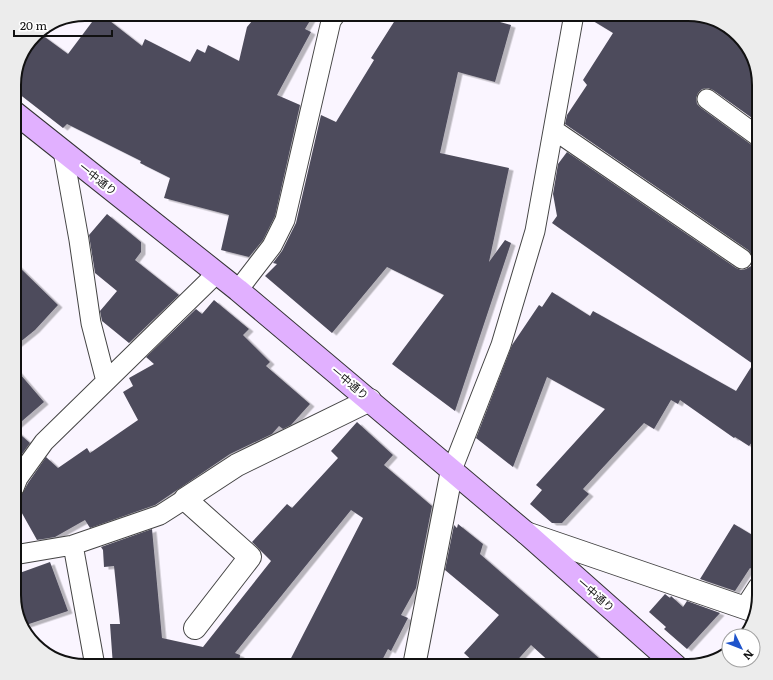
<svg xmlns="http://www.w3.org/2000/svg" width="773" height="680" viewBox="0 0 773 680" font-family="Literata,'Noto Sans JP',serif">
  <defs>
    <filter id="shadow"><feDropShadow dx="4.5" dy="2.5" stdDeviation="0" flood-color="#0004"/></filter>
  </defs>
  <rect width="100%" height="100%" fill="#faf5ff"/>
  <!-- building -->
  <path fill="#4e4c5b" filter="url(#shadow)" d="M 98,14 L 101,14 L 142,46 L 145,39 L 190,62 L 197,49 L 205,53 L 208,45 L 239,61 L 247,27 L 258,14 L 314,14 L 305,29 L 311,32 L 277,95 L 300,105 L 275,216 L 263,240 L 249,257 L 221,250 L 229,215 L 164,198 L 170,178 L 140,163 L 141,161 L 67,124 L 63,128 L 14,90 L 14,80 L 21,53 L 38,32 L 68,54 Z
    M 399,14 L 471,14 L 511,25 L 495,82 L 458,72 L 440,153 L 509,168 L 489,262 L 505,240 L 511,243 L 455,411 L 392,364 L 444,295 L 387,267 L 332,333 L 265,276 L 277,264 L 273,263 L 282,251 L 296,223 L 321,115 L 336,122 L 374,60 L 371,58 Z
    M 585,14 L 688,14 L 706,17 L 745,45 L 754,58 L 759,85 L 759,123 L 713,90 L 708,88 L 702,89 L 698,93 L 696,98 L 697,104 L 701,108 L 753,146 L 759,148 L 759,433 L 749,446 L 735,437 L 734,438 L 680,400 L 678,404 L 671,400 L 654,429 L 644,423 L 583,489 L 589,494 L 562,523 L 552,523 L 530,504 L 542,490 L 536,485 L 605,409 L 547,377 L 513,467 L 476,438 L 512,345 L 539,305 L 542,307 L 552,292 L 590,316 L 593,311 L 736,391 L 753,364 L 552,223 L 557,216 L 553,194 L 558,164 L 567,152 L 736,268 L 741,270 L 746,269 L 751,266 L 753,260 L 752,255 L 748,250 L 565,124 L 567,115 L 587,85 L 583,80 L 613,33 L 585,16 Z
    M 107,214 L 141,242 L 141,252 L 135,260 L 179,295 L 129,343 L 102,321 L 100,311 L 117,291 L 95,273 L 89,235 Z
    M 14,262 L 58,305 L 35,330 L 14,347 Z
    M 214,300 L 249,329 L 243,335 L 270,362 L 266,366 L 310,404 L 291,425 L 283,429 L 279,426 L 272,434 L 230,454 L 155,505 L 90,528 L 85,520 L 55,537 L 37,540 L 14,499 L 21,496 L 28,483 L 46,457 L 58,468 L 87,448 L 90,453 L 138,420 L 123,392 L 133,386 L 129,378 L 154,364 L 146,357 L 196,309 L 202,314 Z
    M 14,367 L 44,402 L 14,428 Z
    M 357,422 L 393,455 L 384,465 L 432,506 L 416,588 L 401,615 L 408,618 L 391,651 L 388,649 L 379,666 L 287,666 L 363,518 L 351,510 L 235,653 L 240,655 L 239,666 L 113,666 L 110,624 L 120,624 L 114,566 L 104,567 L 103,550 L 101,547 L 152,529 L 162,638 L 203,647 L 271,561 L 252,542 L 287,504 L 292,508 L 338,458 L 331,451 Z
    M 14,429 L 30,443 L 14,465 Z
    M 458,524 L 483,544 L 480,554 L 608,666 L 554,666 L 531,645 L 512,666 L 478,666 L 464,653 L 499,615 L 445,570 L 454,525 L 457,528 Z
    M 734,524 L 759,539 L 759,573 L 750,568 L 735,591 L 700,579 Z
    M 50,562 L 68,611 L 26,625 L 14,600 L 14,575 Z
    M 665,594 L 670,598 L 671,596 L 683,607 L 687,601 L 720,613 L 687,649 L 664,629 L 666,627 L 649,612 Z"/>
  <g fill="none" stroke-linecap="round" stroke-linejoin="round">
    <defs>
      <path id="lane" d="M 707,99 L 759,137
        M 554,130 L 742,259
        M 63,151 L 79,240 L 91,323 L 106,381
        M 238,290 L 272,246 L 285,220 L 331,21 L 336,14
        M 452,470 L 501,345 L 535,231 L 574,14
        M 14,488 L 18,478 L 44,442 L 217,273
        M 73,545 L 95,666
        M 14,555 L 73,545 L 160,515 L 185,499"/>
      <path id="street" d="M 526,533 L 754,611
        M 746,608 L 759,588
        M 195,628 L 250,557 L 185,499 L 237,465 L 370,400
        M 414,666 L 452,470"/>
      <path id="secondary" d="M 14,112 L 238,290 L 526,533 L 676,666"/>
    </defs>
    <!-- lane casing -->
    <use href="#lane" stroke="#444" stroke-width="21"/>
    <!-- street casing -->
    <use href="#street" stroke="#444" stroke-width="24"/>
    <!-- secondary casing -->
    <use href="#secondary" stroke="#333" stroke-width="24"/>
    <!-- lane -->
    <use href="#lane" stroke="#fff" stroke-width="19"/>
    <!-- street -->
    <use href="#street" stroke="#fff" stroke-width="22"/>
    <!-- secondary -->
    <use href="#secondary" stroke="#e1b0ff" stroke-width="22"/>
  </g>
  <g text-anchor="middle" stroke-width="4" stroke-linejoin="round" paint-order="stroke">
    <!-- street labels -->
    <g font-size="11" fill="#111" stroke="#fff">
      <text transform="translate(98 179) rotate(38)" y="4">一中通り</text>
      <text transform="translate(350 383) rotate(40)" y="4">一中通り</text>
      <text transform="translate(596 595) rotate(41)" y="4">一中通り</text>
    </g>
  </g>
  <!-- crop -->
  <path d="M0 0H773V680H0ZM85 21H688A64 64 0 0 1 752 85V595A64 64 0 0 1 688 659H85A64 64 0 0 1 21 595V85A64 64 0 0 1 85 21Z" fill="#ececec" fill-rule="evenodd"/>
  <path fill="none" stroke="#111" stroke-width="2" d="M85 21H688A64 64 0 0 1 752 85V595A64 64 0 0 1 688 659H85A64 64 0 0 1 21 595V85A64 64 0 0 1 85 21Z"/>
  <!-- north arrow -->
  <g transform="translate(741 648) rotate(133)"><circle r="19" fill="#ffffff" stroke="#a0a0a0"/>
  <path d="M0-3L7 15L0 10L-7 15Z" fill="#1f54cb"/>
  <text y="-6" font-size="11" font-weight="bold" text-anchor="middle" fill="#111111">N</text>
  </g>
  <!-- scale -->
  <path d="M14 30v6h98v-6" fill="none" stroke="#111111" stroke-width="2"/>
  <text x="20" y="30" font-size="12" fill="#111111" stroke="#ffffff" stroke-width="3" paint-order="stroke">20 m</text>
</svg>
